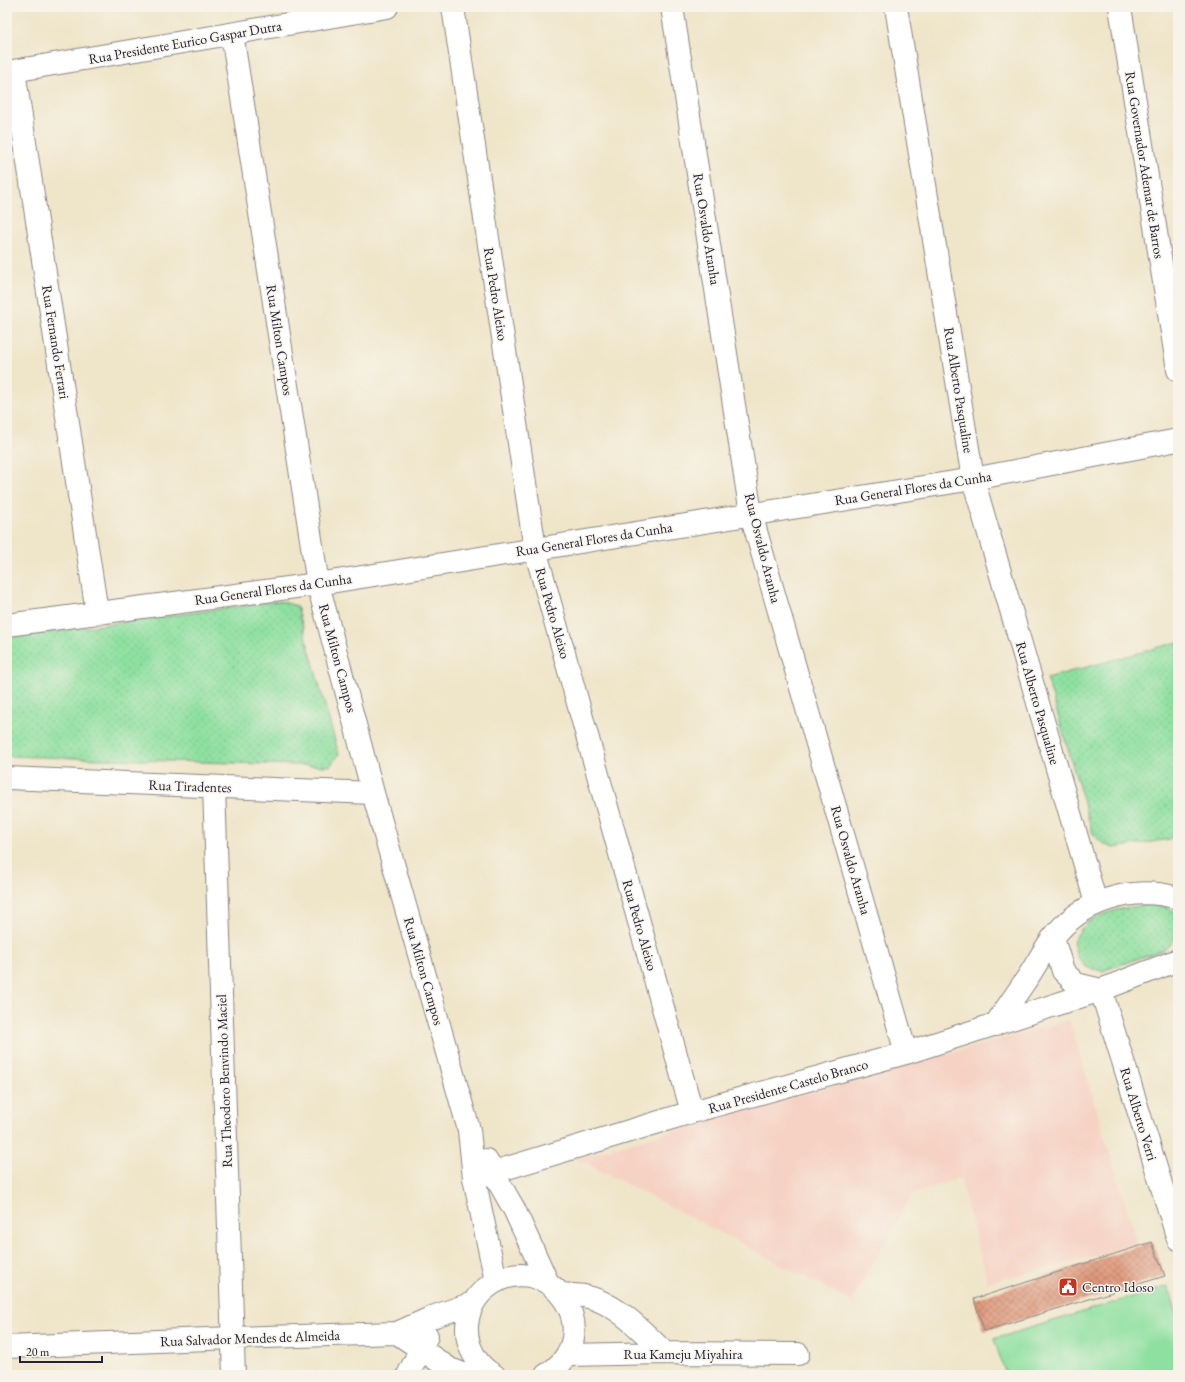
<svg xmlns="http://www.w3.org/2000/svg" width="1185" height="1382" viewBox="0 0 1185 1382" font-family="'EB Garamond',serif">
  <defs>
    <pattern id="park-dots" width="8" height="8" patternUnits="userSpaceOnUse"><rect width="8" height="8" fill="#8ee0a0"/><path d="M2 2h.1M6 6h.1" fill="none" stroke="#7ac08b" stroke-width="1.8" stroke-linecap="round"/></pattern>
    <pattern id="building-cross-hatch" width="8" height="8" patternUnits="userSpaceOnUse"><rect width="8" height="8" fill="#de9374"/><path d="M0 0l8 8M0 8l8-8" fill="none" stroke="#b47860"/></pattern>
  </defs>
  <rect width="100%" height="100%" fill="#f7f3e8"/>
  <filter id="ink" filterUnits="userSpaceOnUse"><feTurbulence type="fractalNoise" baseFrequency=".025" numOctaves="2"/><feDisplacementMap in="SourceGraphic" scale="8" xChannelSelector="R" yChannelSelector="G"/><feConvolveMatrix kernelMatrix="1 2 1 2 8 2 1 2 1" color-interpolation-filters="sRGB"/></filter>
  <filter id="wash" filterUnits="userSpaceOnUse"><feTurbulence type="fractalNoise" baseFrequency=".012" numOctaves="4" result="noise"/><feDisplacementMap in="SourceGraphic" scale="16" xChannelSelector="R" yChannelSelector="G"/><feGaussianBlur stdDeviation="0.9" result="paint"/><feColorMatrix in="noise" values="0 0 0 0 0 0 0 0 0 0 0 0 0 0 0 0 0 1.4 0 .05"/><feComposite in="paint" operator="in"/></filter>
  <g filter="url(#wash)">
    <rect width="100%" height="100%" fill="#efe5c9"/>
    <!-- built -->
    <path fill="#f6d2c4" d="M 1069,1020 L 1138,1246 L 988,1282 L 960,1178 L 912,1194 L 852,1301 L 576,1158 Z"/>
    <!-- park -->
    <path fill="url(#park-dots)" stroke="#58816e" d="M 279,601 L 297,606 L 339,755 L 330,766 L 7,756 L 7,638 Z
      M 1178,642 L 1178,833 L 1170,839 L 1114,848 C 1105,846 1099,841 1093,834 L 1047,678 Z
      M 1150,905 L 1168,907 L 1175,913 L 1178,930 L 1172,943 L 1163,950 L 1102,971 L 1086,967 L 1077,956 L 1073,942 C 1076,938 1078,933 1081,929 C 1097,911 1128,907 1150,905 Z"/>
    <!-- garden -->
    <path fill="#8ee0a0" stroke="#58816e" d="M 1168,1286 L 1178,1318 L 1178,1375 L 1006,1375 L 994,1339 Z"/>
    <g id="blocks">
      <!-- building -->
      <path fill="url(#building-cross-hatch)" d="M 1152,1242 L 1165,1276 L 984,1331 L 974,1299 Z"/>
    </g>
  </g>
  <g filter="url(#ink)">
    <use href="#blocks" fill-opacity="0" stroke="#888482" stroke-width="1"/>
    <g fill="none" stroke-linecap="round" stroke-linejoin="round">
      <defs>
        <path id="minor" d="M 453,7 L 535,549 L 692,1112
          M 672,7 L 751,514 L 906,1053
          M 896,7 L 973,479 L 1096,903
          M 1120,7 L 1178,370
          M 232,34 L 318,584 L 373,793 L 469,1130 L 474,1178 L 496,1281
          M 14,71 L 97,612
          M 7,72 L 387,7
          M 7,625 L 318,584 L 973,479 L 1178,440
          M 7,778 L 373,793
          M 214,787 L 234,1375
          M 1053,938 L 1063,971 L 1076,984 L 1101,990
          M 1101,990 L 1178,1239
          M 995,1025 C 1006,1009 1017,993 1028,977 C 1036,965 1043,951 1052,939 C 1081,900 1133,885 1178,898
          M 486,1160 L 514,1209 L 548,1283
          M 474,1178 L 692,1112 L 906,1053 L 1101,990 L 1178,960
          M 562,1294 C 569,1295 577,1295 584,1296 C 616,1302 642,1331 665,1353
          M 397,1333 L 450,1369 L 466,1375
          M 7,1347 L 233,1338 L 397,1333 L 435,1316 L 473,1303
          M 567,1355 L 665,1353 L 798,1354
          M 408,1375 L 427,1336
          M 494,1375 C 477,1366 466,1346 467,1327 C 468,1310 475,1296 489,1286 C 549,1244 611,1335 546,1375"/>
      </defs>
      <!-- minor casing -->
      <use href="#minor" stroke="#888482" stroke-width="24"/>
      <!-- minor -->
      <use href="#minor" stroke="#fff" stroke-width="22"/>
    </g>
  </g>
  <!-- icons -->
  <defs>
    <symbol id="civic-square" viewBox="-11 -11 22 22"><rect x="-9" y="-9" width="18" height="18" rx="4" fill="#c8321e" stroke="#f7f3e8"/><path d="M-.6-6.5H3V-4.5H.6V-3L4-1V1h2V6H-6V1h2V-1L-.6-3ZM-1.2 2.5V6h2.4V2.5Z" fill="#fff"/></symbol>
  </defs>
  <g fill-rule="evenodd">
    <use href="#civic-square" x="1057" y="1276" width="22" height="22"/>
  </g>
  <g text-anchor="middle" stroke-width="3" stroke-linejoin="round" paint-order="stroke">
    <!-- street labels -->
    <g font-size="14" fill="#22223b" stroke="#f7f3e8">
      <text transform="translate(185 42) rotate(-10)" y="5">Rua Presidente Eurico Gaspar Dutra</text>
      <text transform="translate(1145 165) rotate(81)" y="5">Rua Governador Ademar de Barros</text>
      <text transform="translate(707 229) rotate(81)" y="5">Rua Osvaldo Aranha</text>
      <text transform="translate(496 294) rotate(81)" y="5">Rua Pedro Aleixo</text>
      <text transform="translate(280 340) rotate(81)" y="5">Rua Milton Campos</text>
      <text transform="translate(56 342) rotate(81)" y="5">Rua Fernando Ferrari</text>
      <text transform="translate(959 390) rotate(81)" y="5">Rua Alberto Pasqualine</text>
      <text transform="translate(913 488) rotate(-9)" y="5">Rua General Flores da Cunha</text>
      <text transform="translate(594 539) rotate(-9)" y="5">Rua General Flores da Cunha</text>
      <text transform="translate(763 548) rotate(76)" y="5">Rua Osvaldo Aranha</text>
      <text transform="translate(273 589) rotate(-8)" y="5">Rua General Flores da Cunha</text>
      <text transform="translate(553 613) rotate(74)" y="5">Rua Pedro Aleixo</text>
      <text transform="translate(338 658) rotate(75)" y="5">Rua Milton Campos</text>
      <text transform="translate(1038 703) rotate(74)" y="5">Rua Alberto Pasqualine</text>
      <text transform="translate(190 786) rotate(2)" y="5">Rua Tiradentes</text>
      <text transform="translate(851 860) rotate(74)" y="5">Rua Osvaldo Aranha</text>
      <text transform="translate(640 925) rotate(74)" y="5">Rua Pedro Aleixo</text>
      <text transform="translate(424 971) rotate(74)" y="5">Rua Milton Campos</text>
      <text transform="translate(224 1081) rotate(-92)" y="5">Rua Theodoro Benvindo Maciel</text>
      <text transform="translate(788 1086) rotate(-16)" y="5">Rua Presidente Castelo Branco</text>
      <text transform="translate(1139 1114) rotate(73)" y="5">Rua Alberto Verri</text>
      <text transform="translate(250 1338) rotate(-2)" y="5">Rua Salvador Mendes de Almeida</text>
      <text x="683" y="1359">Rua Kameju Miyahira</text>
    </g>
    <!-- poi labels -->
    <g font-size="14" fill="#22223b" stroke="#f7f3e8" text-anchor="start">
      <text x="1082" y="1292">Centro Idoso</text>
    </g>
  </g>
  <!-- margin -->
  <rect width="1185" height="1382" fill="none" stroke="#f7f3e8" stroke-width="24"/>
  <!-- scale -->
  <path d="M20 1356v6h82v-6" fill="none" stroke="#22223b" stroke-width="2"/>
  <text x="26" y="1356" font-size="12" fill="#22223b" stroke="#f7f3e8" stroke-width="3" paint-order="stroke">20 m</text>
</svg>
